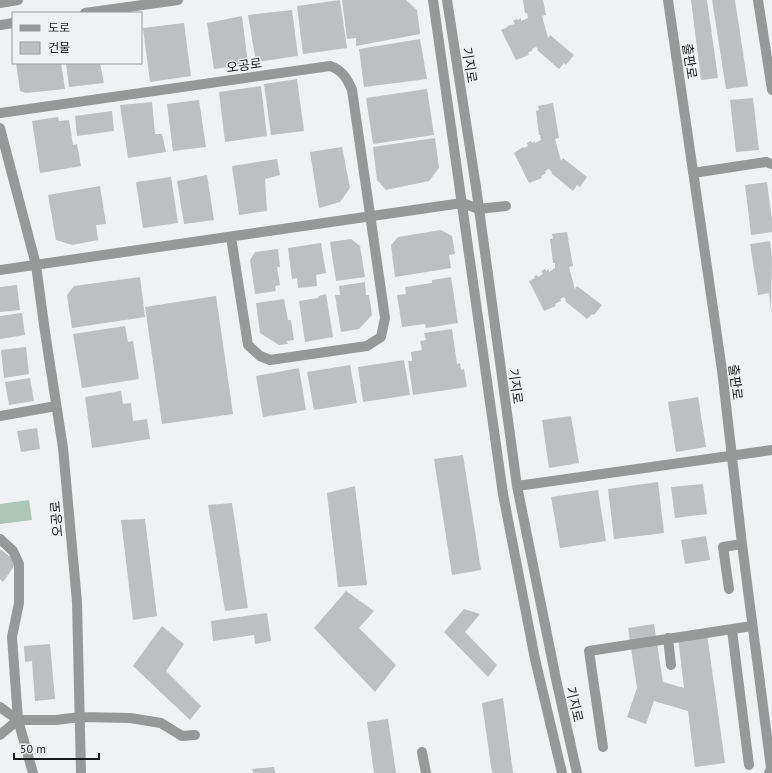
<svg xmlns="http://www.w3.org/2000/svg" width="772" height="773" viewBox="0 0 772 773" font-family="'PT Sans','Noto Sans KR',sans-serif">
  <rect width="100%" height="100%" fill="#eff1f2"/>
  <!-- green -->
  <path fill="#afc5b7" d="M 29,500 L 32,520 L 0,524 L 0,504 Z"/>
  <!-- building -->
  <path fill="#bdbfc0" d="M 340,0 L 347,48 L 303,54 L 297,6 Z
    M 342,0 L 406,0 L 417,10 L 420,34 L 356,46 L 356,38 L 347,39 Z
    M 523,0 L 543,0 L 546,15 L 542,16 L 548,38 L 550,35 L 574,55 L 566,65 L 564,63 L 559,69 L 537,50 L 538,49 L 536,47 L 532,49 L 533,50 L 528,53 L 529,55 L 516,60 L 501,30 L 508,27 L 507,26 L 515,24 L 513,21 L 517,19 L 518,20 L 521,18 L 521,21 L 528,18 L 527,13 L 525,13 Z
    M 691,0 L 707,0 L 718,78 L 701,80 Z
    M 712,0 L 735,0 L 748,86 L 726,89 Z
    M 292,10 L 298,56 L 256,62 L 248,15 Z
    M 242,16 L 248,64 L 214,69 L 207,23 Z
    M 184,23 L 191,76 L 150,82 L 143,28 Z
    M 420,39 L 427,79 L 364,87 L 359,49 Z
    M 16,63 L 61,63 L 65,89 L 26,93 L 20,91 Z
    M 66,63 L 100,63 L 104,83 L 69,87 Z
    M 297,79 L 304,131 L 271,135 L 264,84 Z
    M 261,86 L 267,136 L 225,142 L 219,92 Z
    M 427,89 L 434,135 L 373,144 L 366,98 Z
    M 753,98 L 759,150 L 736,152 L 730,100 Z
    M 199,100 L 206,147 L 173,151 L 167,104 Z
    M 152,102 L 155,134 L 162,134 L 166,152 L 128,158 L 120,105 Z
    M 553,103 L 559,138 L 555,139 L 561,161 L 563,158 L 587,177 L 580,187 L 577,185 L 573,191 L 551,173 L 552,172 L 549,169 L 545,171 L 546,173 L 541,176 L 542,178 L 529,183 L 514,153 L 523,147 L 524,148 L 528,146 L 527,143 L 531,141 L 532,143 L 535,141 L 535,143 L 541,140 L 540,135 L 539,135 L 536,111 L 539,110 L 538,106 Z
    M 112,111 L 114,131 L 77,136 L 75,116 Z
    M 58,117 L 59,121 L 69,120 L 73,145 L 77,144 L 81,166 L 40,173 L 32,121 Z
    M 435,138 L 439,168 L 429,181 L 386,190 L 377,180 L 373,147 Z
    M 342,147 L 350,188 L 340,202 L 319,208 L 310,152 Z
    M 277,159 L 280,175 L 265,179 L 267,211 L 239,215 L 232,166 Z
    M 207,175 L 214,220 L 184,224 L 177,181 Z
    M 171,177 L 178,223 L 143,228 L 136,182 Z
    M 767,182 L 772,220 L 772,232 L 751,235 L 745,185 Z
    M 100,186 L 106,224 L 96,225 L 98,240 L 72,245 L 56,240 L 48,195 Z
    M 441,230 L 452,236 L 455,254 L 449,255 L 451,268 L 395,277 L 391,245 L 398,237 Z
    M 567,232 L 573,266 L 569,267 L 575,289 L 577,286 L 602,305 L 594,315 L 592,314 L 587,319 L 565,301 L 566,300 L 564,297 L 560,299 L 561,301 L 555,304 L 556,306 L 544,311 L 529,281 L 535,278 L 534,276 L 537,275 L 538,277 L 543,274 L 541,271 L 545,269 L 546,271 L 549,269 L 549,272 L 555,268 L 555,263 L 553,263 L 550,239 L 553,239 L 552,234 Z
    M 351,239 L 360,246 L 365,277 L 336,281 L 330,242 Z
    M 770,241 L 772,257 L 771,311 L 769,293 L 758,295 L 750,244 Z
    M 321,243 L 326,273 L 316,275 L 317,286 L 298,288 L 297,278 L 292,279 L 288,248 Z
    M 278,249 L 280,267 L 277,267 L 280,285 L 275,286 L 276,291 L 255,294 L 250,260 L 255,252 Z
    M 140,277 L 145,317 L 72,328 L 67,295 L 74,286 Z
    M 451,277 L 458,323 L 426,328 L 425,324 L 402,327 L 397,295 L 406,294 L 405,287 L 432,283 L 432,280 Z
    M 365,282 L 366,295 L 369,295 L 372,315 L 359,329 L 341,332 L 335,295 L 340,295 L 339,286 Z
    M 17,285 L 20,310 L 0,312 L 0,287 Z
    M 326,294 L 333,337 L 305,342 L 299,301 L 318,298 L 319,296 Z
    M 216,296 L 233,414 L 162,424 L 145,307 Z
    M 284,299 L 288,320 L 291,320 L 294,340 L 287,341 L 288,344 L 279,345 L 260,333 L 256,303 Z
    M 22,313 L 25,335 L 0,339 L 0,316 Z
    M 125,326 L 128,342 L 133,341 L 139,379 L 82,388 L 73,334 Z
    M 452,329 L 457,364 L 460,363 L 461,370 L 464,369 L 467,387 L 413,395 L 408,361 L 412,361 L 411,352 L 422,350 L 420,341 L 426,340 L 424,333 Z
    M 26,347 L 29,374 L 4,378 L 1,350 Z
    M 404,360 L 410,395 L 363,402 L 358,367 Z
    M 350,365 L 357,403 L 314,410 L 307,372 Z
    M 299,368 L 306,410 L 263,417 L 256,376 Z
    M 30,378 L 34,401 L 9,405 L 5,382 Z
    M 121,391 L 123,404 L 131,403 L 133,421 L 147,419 L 150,439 L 92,448 L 85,397 Z
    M 698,397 L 706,447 L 676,452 L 668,402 Z
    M 571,416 L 579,463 L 549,468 L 542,420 Z
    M 37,428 L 40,449 L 21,452 L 17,431 Z
    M 463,455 L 481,570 L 452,575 L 434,459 Z
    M 658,482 L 664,533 L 614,539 L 608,489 Z
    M 703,484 L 707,514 L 675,518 L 671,487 Z
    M 355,486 L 367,585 L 338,587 L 327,493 Z
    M 598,490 L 606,541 L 560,548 L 551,497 Z
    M 232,503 L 248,608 L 225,611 L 208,505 Z
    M 145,519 L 157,616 L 133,620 L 121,520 Z
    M 706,536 L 710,560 L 685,564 L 681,540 Z
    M 0,549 L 17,562 L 3,582 L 0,579 Z
    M 346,591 L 374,611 L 359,628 L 396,665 L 375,692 L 314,628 Z
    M 464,609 L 480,614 L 465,632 L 497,665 L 488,677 L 444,632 Z
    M 267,613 L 271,641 L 255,644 L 254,635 L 213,641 L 211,621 Z
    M 654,624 L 663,682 L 684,688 L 678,638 L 707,634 L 725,763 L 695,767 L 688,711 L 654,701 L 646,724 L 627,717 L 637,688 L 628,628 Z
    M 162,626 L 184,644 L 166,671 L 201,706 L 190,720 L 133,666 Z
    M 50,644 L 55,699 L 35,701 L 32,661 L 25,662 L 24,646 Z
    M 503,698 L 513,773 L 492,773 L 482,703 Z
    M 388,719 L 396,773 L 374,773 L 367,722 Z
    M 274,767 L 275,773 L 253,773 L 252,769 Z"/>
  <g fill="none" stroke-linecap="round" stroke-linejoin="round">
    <!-- minor -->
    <path stroke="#979898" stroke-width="10" d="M 433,0 L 503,494 L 535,659 L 562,773
      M 447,0 L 476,187 L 517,486 L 556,679 L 577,773
      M 668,0 L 722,370 L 742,544 L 771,768 L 769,773
      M 758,0 L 772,90
      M 0,3 L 18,0
      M 85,13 L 178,0
      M 0,25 L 13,23
      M 0,113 L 330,66 C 342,70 347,78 352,90 L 385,318 L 381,337 L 367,346 L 270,360 L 260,356 L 248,345 L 231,237
      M 0,128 L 36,265 L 45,332 L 63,448 L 77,602 L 81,773
      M 693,173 L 766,162 L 772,164
      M 0,270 L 462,203 L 479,209 L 506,206
      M 0,416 L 56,406
      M 517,486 L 772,450
      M 0,539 L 13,551 L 19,564 L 19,603 L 12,637 L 18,720 L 56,720 L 80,717 L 130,718 L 161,723 L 182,736 L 195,735
      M 729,589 L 723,547 L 742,544
      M 732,630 L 749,765
      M 668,638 L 671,665
      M 0,707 L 18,720 L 33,773
      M 0,735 L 18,720
      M 603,747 L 589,651 L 752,626
      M 422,752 L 426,773"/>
  </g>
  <g text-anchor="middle" stroke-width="3" stroke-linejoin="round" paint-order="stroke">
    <!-- street labels -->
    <g font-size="13" fill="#191a1a" stroke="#eff1f2">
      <text transform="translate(690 61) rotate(82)" y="5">출판로</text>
      <text transform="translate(244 65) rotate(-8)" y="5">오공로</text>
      <text transform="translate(470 65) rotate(81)" y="5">기지로</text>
      <text transform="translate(736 382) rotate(83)" y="5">출판로</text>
      <text transform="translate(516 386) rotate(82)" y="5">기지로</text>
      <text transform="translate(56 519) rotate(-95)" y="5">오공로</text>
      <text transform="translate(575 704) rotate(77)" y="5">기지로</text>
    </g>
  </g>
  <!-- legend -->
  <rect x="12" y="12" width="130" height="52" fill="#eff1f2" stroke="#999b9c"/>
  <rect x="20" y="25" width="20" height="6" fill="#979898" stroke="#999b9c"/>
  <text x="48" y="32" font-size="12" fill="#191a1a">도로</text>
  <rect x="20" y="42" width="20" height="12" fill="#bdbfc0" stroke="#999b9c"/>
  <text x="48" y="52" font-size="12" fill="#191a1a">건물</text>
  <!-- scale -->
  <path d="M14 753v6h85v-6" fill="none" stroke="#191a1a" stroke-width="2"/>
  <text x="20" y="753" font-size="12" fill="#191a1a" stroke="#eff1f2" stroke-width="3" paint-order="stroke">50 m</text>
</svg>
